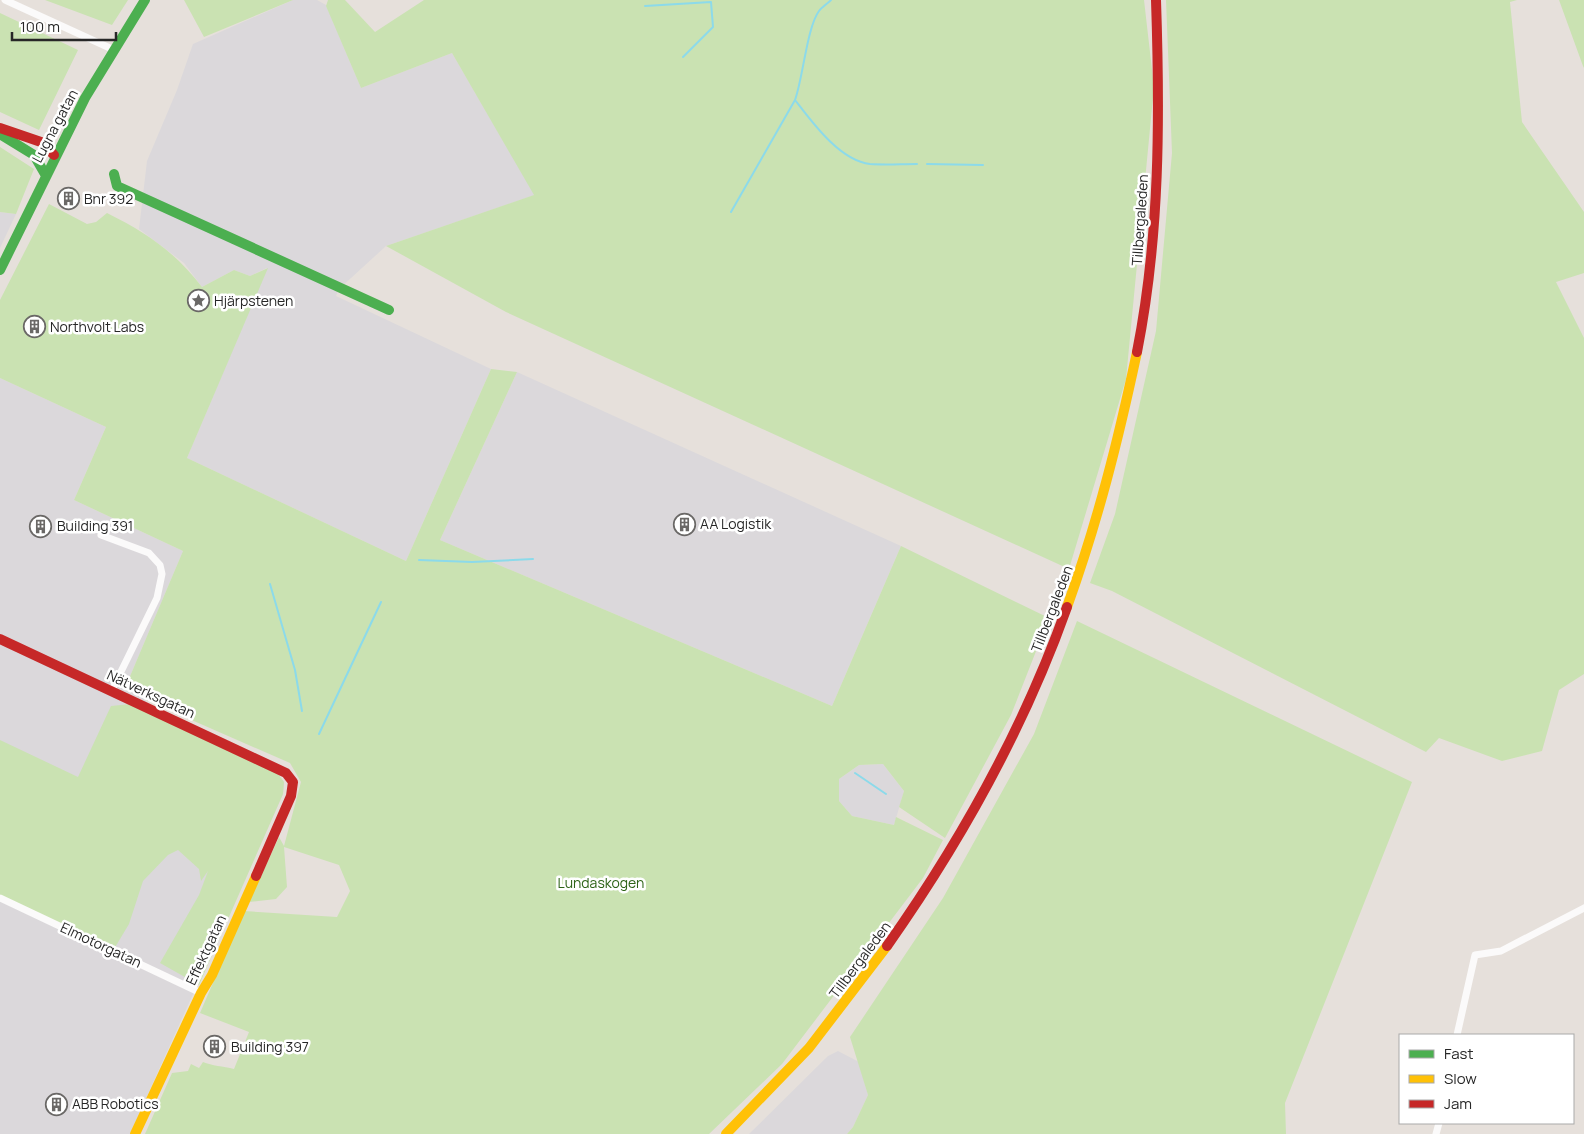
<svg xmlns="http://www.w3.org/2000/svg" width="1584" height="1134" viewBox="0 0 1584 1134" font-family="Manrope,sans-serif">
  <rect width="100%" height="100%" fill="#e6e0db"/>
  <!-- industrial -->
  <path fill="#dbd8db" d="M 293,0 L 317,0 L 326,5 L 361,88 L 452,53 L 535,195 L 386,246 L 339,289 L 336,296 L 491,369 L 406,561 L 187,458 L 267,268 L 250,276 L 234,270 L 202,287 L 184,263 L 139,229 L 147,161 L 177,90 L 193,44 Z
    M 0,212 L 16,214 L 0,248 Z
    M 517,372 L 901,546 L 832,706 L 440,540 Z
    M 0,378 L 106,427 L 74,500 L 183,551 L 128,681 L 153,709 L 278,774 L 284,782 L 283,794 L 130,1134 L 0,1134 Z
    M 883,764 L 904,791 L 894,825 L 852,816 L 839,801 L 839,779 L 859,765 Z
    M 838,1051 L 859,1062 L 868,1095 L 853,1127 L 847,1134 L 749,1134 L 828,1056 Z"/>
  <!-- green -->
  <path fill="#cae2b2" d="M 45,0 L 128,0 L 112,25 Z
    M 184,0 L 293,0 L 204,37 Z
    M 328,0 L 345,0 L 375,32 L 424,0 L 1144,0 L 1154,87 L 1126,379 L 1069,569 L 506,312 L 386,246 L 534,195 L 452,53 L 361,88 L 326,6 Z
    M 1166,0 L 1517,0 L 1510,2 L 1522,122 L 1584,212 L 1584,273 L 1556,282 L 1584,338 L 1584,674 L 1559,690 L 1542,751 L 1502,761 L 1439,738 L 1426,752 L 1112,591 L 1090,583 L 1115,514 L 1156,331 L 1172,153 Z
    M 1559,0 L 1584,0 L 1584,68 L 1583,66 Z
    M 0,13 L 78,50 L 39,130 L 0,112 Z
    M 0,147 L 34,169 L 16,214 L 0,212 Z
    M 49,204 L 87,224 L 96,222 L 107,213 C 147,233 175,252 202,287 L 234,270 L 250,276 L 268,268 L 187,458 L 406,561 L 491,369 L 517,372 L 440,540 L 832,706 L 901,546 L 1049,618 L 1011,715 L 945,838 L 899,807 L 904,791 L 883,764 L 859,765 L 839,779 L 839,801 L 852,816 L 894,825 L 896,817 L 943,840 L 923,878 L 782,1064 L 709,1134 L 145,1134 L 172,1073 L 188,1071 L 191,1064 L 199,1068 L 203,1062 C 212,1066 223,1066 234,1069 L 249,1032 L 200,1013 L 244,911 L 337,917 L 350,891 L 339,865 L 284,847 L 287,887 L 276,899 L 249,902 L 279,837 L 284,846 L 301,782 L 290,763 L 146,700 L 128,681 L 183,551 L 74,500 L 106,427 L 0,378 L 0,300 Z
    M 1077,621 L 1412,782 L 1285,1103 L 1286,1134 L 847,1134 L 853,1127 L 868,1095 L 850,1037 L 943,898 L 1034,734 Z
    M 131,704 L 278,774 L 284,782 L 283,794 L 199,985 L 160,963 L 199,895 L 208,871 L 201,881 L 199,869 L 178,850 L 168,855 L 143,881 L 129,924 L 114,949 L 0,896 L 0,740 L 78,777 L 111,706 Z"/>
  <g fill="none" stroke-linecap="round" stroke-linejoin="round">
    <!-- stream -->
    <path stroke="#8cdaea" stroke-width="2" d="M 645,6 L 711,2 L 713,27 L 683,57
      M 795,100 C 803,78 807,27 819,11 C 822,7 827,4 831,0
      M 927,164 L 983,165
      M 731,212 L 795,100 C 812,122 840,161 870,164 C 885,165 901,164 917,164
      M 419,560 L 472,562 L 533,559
      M 270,584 L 295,670 L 302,711
      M 319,734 L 381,602
      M 855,773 L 886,794"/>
    <!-- street -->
    <path stroke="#fbfafa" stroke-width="7" d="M 5,0 L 112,49
      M 101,535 L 149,553 L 160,565 L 162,574 L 157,598 L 112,690
      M 0,898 L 201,993
      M 1457,1035 L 1475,955 L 1501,951 L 1584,908
      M 1436,1134 L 1439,1123"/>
    <!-- fast -->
    <path stroke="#4caf50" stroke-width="10" d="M 0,134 L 34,155 L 45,174
      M 114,174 L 117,186 L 389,310
      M 0,270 L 85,98 L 145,0"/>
    <!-- slow -->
    <path stroke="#ffc107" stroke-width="10" d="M 1067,607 C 1098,521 1118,441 1137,352
      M 135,1134 L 201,993 L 212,975 L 256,876
      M 726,1134 L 809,1048 L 887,946"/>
    <!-- jam -->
    <path stroke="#c62828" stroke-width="10" d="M 0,128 L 41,142 L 54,155
      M 1137,352 C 1160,236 1160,118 1156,0
      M 0,639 L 286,773 L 293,782 L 291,796 L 256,876
      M 887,946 C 961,841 1024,728 1067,607"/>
  </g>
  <!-- icons -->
  <defs>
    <symbol id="building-ring" viewBox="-11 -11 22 22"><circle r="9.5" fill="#fff" stroke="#6a6866" stroke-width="1.5"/><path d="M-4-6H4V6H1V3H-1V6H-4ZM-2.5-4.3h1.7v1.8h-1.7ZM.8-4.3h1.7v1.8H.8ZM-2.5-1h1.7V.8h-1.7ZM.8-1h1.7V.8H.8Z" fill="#6a6866"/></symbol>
    <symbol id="sight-ring" viewBox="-11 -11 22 22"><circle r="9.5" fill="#fff" stroke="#6a6866" stroke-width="1.5"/><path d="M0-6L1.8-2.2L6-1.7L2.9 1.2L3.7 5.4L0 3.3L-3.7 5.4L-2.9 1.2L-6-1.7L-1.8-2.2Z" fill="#6a6866"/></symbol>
  </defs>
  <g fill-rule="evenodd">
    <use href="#building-ring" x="56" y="186" width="25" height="25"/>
    <use href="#sight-ring" x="186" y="288" width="25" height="25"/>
    <use href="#building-ring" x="22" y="314" width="25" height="25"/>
    <use href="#building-ring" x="672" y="512" width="25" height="25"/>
    <use href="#building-ring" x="28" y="514" width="25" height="25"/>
    <use href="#building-ring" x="202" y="1034" width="25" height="25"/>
    <use href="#building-ring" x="44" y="1092" width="25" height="25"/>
  </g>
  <g text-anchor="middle" stroke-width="5" stroke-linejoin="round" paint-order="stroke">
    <!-- street labels -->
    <g font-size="14" fill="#272727" stroke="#fff">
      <text transform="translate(55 126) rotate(-62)" y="5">Lugna gatan</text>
      <text transform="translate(1140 220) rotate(-86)" y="5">Tillbergaleden</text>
      <text transform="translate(1052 609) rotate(-69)" y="5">Tillbergaleden</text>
      <text transform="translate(151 694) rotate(25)" y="5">Nätverksgatan</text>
      <text transform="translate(101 945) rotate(25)" y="5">Elmotorgatan</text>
      <text transform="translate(206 950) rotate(-65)" y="5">Effektgatan</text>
      <text transform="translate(860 960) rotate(-53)" y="5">Tillbergaleden</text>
    </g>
    <!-- poi labels -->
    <g font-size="14" fill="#272727" stroke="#fff" text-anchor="start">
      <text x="84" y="204">Bnr 392</text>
      <text x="214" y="306">Hjärpstenen</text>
      <text x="50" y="332">Northvolt Labs</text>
      <text x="700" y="529">AA Logistik</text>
      <text x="57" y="531">Building 391</text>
      <text x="231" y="1052">Building 397</text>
      <text x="72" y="1109">ABB Robotics</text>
    </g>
    <!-- park labels -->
    <g font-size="14" fill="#2d6317" stroke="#fff">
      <text x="601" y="888">Lundaskogen</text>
    </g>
  </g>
  <!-- legend -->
  <rect x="1399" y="1034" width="175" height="90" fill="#ffffff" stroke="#a9a9a9"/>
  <rect x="1409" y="1050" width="25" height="8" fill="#4caf50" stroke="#a9a9a9"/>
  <text x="1444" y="1059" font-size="15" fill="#272727">Fast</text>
  <rect x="1409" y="1075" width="25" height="8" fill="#ffc107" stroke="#a9a9a9"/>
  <text x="1444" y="1084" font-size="15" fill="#272727">Slow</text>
  <rect x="1409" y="1100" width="25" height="8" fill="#c62828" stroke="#a9a9a9"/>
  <text x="1444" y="1109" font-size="15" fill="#272727">Jam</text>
  <!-- scale -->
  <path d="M12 32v8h104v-8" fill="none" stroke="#272727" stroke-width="2.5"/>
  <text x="20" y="32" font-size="15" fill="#272727" stroke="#ffffff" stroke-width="4" paint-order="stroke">100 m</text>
</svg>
